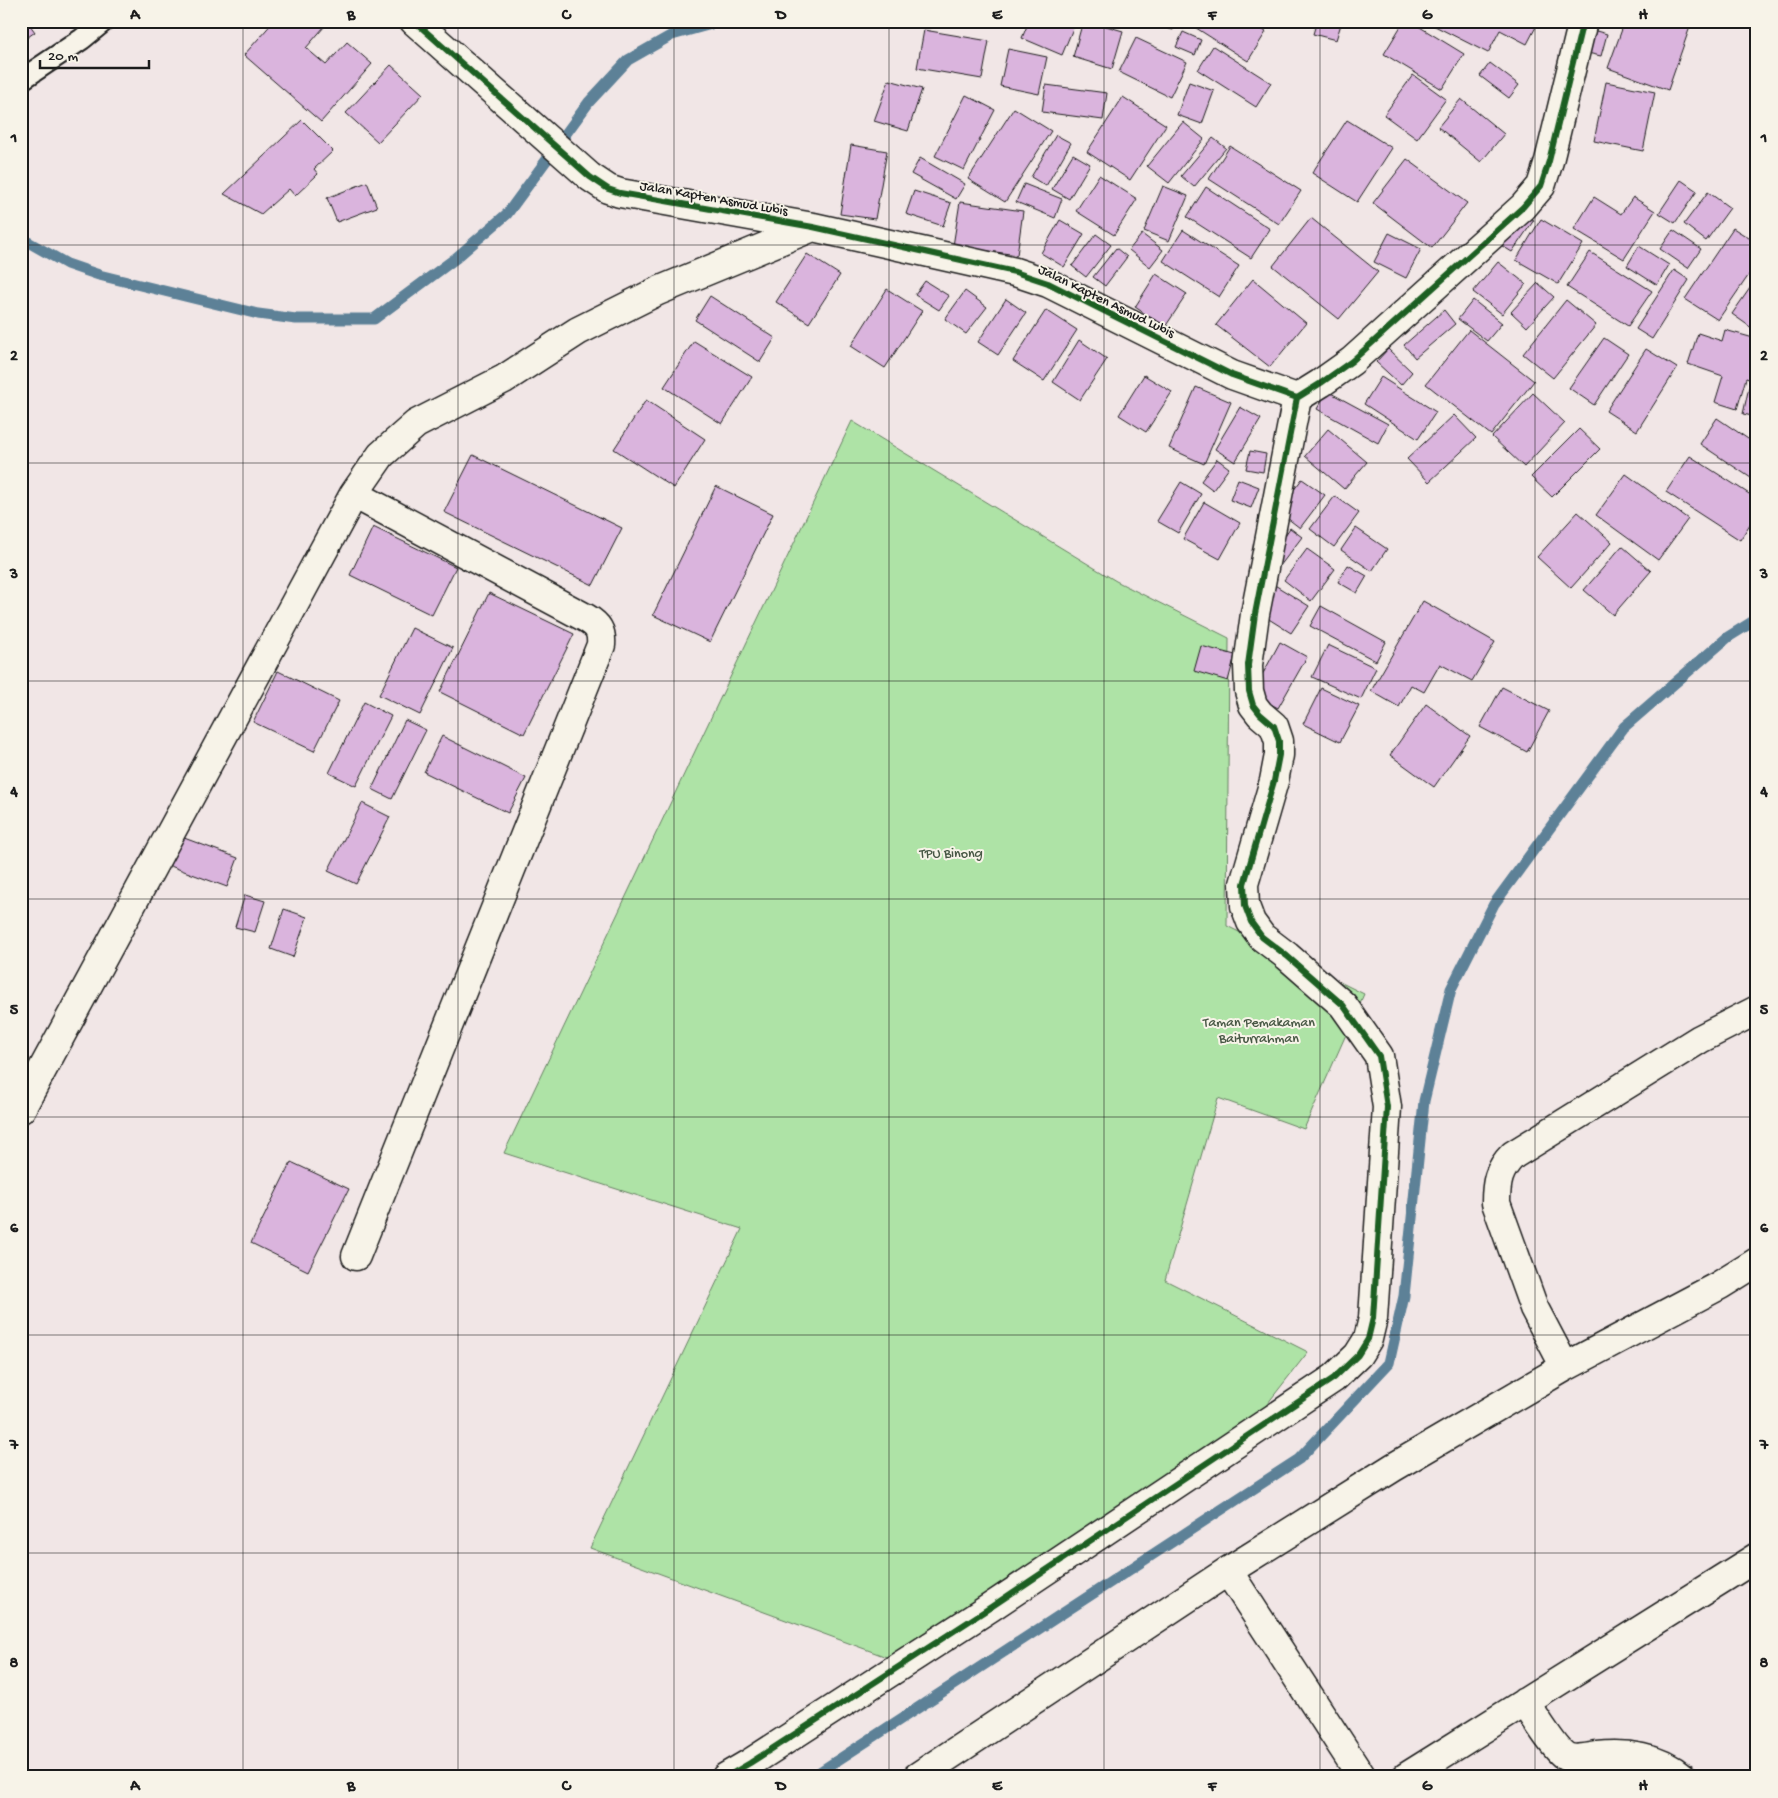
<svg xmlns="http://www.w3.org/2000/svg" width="1778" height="1798" viewBox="0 0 1778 1798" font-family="'Gochi Hand',sans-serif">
  <rect width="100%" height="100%" fill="#f1e6e6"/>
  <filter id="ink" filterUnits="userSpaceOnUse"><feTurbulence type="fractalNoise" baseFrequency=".02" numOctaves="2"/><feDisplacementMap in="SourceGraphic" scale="10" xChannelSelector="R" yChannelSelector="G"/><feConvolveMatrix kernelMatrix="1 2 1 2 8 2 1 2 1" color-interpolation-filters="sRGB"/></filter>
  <g filter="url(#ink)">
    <!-- green -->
    <path fill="#aee3a6" stroke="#658061" d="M 852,421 L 1116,581 L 1229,638 L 1227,926 L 1364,994 L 1304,1129 L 1218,1098 L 1165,1280 L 1308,1352 L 1231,1450 L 892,1659 L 590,1548 L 742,1229 L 504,1153 Z"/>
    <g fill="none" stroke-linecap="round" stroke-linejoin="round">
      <!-- stream -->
      <path stroke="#5d8197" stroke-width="11" d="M 21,238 L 67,264 L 99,275 L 258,314 L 296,319 L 374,319 L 456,258 L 507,214 L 589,102 L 628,60 L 672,35 L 722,21
        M 812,1777 L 1299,1459 L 1389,1363 L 1404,1296 L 1424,1101 L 1451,989 L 1494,904 L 1624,727 L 1728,637 L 1757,619"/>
    </g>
    <!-- building -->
    <path fill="#dab4dd" stroke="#1c1c1c" d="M 21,21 L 27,21 L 35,32 L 21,42 Z
      M 274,21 L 318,21 L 324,27 L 306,48 L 326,65 L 347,42 L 372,64 L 321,122 L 244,55 Z
      M 1029,21 L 1076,21 L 1062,55 L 1022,38 Z
      M 1083,21 L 1089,21 L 1123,31 L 1112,69 L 1073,57 Z
      M 1142,21 L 1175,21 L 1173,30 Z
      M 1196,21 L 1249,21 L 1266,32 L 1248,61 L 1193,26 Z
      M 1317,21 L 1342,21 L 1336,40 L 1313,34 Z
      M 1404,21 L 1410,21 L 1464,54 L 1442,89 L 1384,54 Z
      M 1425,21 L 1539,21 L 1527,44 L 1500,30 L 1488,53 Z
      M 1625,21 L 1692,21 L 1668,90 L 1608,68 Z
      M 1589,29 L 1607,34 L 1601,56 L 1583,52 Z
      M 924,30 L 989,41 L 982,79 L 917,68 Z
      M 1183,32 L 1201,40 L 1195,55 L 1176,47 Z
      M 1136,38 L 1187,62 L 1170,97 L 1119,72 Z
      M 1213,46 L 1271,83 L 1256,107 L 1198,70 Z
      M 1008,49 L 1047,57 L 1039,94 L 1000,86 Z
      M 1490,63 L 1519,85 L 1509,98 L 1480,76 Z
      M 391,65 L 423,94 L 378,142 L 346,113 Z
      M 1413,75 L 1446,99 L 1417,139 L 1384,115 Z
      M 889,80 L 922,89 L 908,131 L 874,121 Z
      M 1189,82 L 1214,91 L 1202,124 L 1177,115 Z
      M 1606,82 L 1655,92 L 1643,151 L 1594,141 Z
      M 1046,85 L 1107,93 L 1103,120 L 1042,112 Z
      M 966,95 L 995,110 L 964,170 L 935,156 Z
      M 1123,97 L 1166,125 L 1130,180 L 1087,152 Z
      M 1461,99 L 1504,134 L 1481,162 L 1438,127 Z
      M 1014,108 L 1051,131 L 1005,202 L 968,179 Z
      M 302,120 L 333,151 L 314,169 L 318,174 L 295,196 L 289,189 L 261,214 L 224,194 Z
      M 1347,120 L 1392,148 L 1357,202 L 1312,173 Z
      M 1183,122 L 1204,139 L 1169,183 L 1147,166 Z
      M 1056,135 L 1071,143 L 1046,186 L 1031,177 Z
      M 1213,138 L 1226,148 L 1194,187 L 1181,176 Z
      M 851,145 L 887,151 L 875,219 L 840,214 Z
      M 1230,146 L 1301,191 L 1279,224 L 1209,179 Z
      M 1073,154 L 1090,164 L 1069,199 L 1052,189 Z
      M 920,158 L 965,184 L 956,199 L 911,174 Z
      M 1407,159 L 1467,203 L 1432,248 L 1373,203 Z
      M 1099,175 L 1137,199 L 1114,235 L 1076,211 Z
      M 1681,180 L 1697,191 L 1675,223 L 1659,213 Z
      M 367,182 L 377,207 L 337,222 L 327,198 Z
      M 1024,184 L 1062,199 L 1055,218 L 1016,202 Z
      M 1163,186 L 1188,196 L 1169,241 L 1144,231 Z
      M 1206,187 L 1270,229 L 1251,258 L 1187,217 Z
      M 914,191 L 951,203 L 943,226 L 906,214 Z
      M 1708,192 L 1730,208 L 1706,241 L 1684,224 Z
      M 1594,197 L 1621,214 L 1633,197 L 1655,211 L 1624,259 L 1574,229 Z
      M 960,202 L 1023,211 L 1017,255 L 953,246 Z
      M 1520,211 L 1534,220 L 1512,252 L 1499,244 Z
      M 1311,218 L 1378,272 L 1339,319 L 1273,266 Z
      M 1541,219 L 1583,244 L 1558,284 L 1516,260 Z
      M 1060,220 L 1084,234 L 1064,267 L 1041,253 Z
      M 1733,228 L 1757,243 L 1757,263 L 1718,320 L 1685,299 Z
      M 1183,230 L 1239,266 L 1219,297 L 1163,261 Z
      M 1673,230 L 1701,249 L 1688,268 L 1660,249 Z
      M 1389,233 L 1421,249 L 1406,278 L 1374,262 Z
      M 1096,234 L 1111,245 L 1086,277 L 1072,266 Z
      M 1142,234 L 1163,250 L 1150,267 L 1129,250 Z
      M 1639,246 L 1669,265 L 1657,285 L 1627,266 Z
      M 1116,248 L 1127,257 L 1105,286 L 1093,277 Z
      M 1590,252 L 1652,291 L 1628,326 L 1567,287 Z
      M 807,254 L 840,275 L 809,323 L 776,302 Z
      M 1498,262 L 1526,284 L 1502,314 L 1473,292 Z
      M 1674,270 L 1689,280 L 1652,339 L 1636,329 Z
      M 1156,274 L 1187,294 L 1165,327 L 1135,307 Z
      M 1757,278 L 1757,331 L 1756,331 L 1732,314 Z
      M 1253,279 L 1306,323 L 1270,367 L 1216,325 Z
      M 925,281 L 949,296 L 939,310 L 915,295 Z
      M 1538,283 L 1554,297 L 1527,327 L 1511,312 Z
      M 887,289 L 922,311 L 885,368 L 851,346 Z
      M 965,291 L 987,307 L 966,334 L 945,319 Z
      M 710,296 L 775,338 L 760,362 L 695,320 Z
      M 1006,299 L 1026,313 L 998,355 L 978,342 Z
      M 1473,300 L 1502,323 L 1487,341 L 1458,319 Z
      M 1566,300 L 1596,325 L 1553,378 L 1523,354 Z
      M 1046,310 L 1077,330 L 1044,381 L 1013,361 Z
      M 1444,310 L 1455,324 L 1415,358 L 1404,345 Z
      M 1469,330 L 1534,381 L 1491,435 L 1426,384 Z
      M 1725,330 L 1757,339 L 1757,382 L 1746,378 L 1737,409 L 1715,402 L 1723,376 L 1688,364 L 1698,333 L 1722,341 Z
      M 1604,338 L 1628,354 L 1594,405 L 1569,388 Z
      M 1079,340 L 1107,359 L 1080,400 L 1053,382 Z
      M 694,341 L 752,377 L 722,424 L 664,387 Z
      M 1388,349 L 1412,372 L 1401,385 L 1376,362 Z
      M 1646,349 L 1677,368 L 1637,431 L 1606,411 Z
      M 1144,375 L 1172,392 L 1146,432 L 1119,415 Z
      M 1381,377 L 1436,412 L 1418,439 L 1364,404 Z
      M 1196,387 L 1231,402 L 1204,464 L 1169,448 Z
      M 1749,387 L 1757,389 L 1757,417 L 1743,414 Z
      M 1327,391 L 1388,424 L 1378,443 L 1317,409 Z
      M 1533,393 L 1565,423 L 1524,467 L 1492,437 Z
      M 646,400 L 705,439 L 674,488 L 614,449 Z
      M 1240,407 L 1261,419 L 1235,462 L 1215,449 Z
      M 1454,415 L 1476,438 L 1429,482 L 1407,459 Z
      M 1717,418 L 1757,445 L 1757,482 L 1700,444 Z
      M 1328,429 L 1367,462 L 1344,489 L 1305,456 Z
      M 1579,429 L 1600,449 L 1552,497 L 1531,477 Z
      M 1250,451 L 1266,454 L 1263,472 L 1246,469 Z
      M 473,455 L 622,528 L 593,585 L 444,512 Z
      M 1690,456 L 1757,499 L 1757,513 L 1740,540 L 1666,492 Z
      M 1217,459 L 1229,468 L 1213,490 L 1201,481 Z
      M 1626,474 L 1688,519 L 1658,560 L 1596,515 Z
      M 1238,479 L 1259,487 L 1251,508 L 1230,500 Z
      M 1302,479 L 1325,495 L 1300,528 L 1278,511 Z
      M 1181,482 L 1201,494 L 1178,533 L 1157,521 Z
      M 716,486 L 773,514 L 710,642 L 653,615 Z
      M 1335,496 L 1359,513 L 1334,547 L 1310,529 Z
      M 1204,502 L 1240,523 L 1220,559 L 1183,539 Z
      M 1578,512 L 1612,542 L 1571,588 L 1537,557 Z
      M 373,527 L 456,567 L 432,615 L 350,575 Z
      M 1290,528 L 1302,537 L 1280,566 L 1269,558 Z
      M 1356,528 L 1387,549 L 1372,571 L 1341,550 Z
      M 1622,546 L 1651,571 L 1613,615 L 1584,590 Z
      M 1307,549 L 1335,569 L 1311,601 L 1284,580 Z
      M 1348,565 L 1367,576 L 1357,593 L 1338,582 Z
      M 1273,584 L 1309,606 L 1291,633 L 1256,611 Z
      M 489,593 L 574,634 L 524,734 L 440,692 Z
      M 1423,601 L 1495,642 L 1472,681 L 1440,664 L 1424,692 L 1411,685 L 1399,707 L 1371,691 Z
      M 1321,606 L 1386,642 L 1376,661 L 1310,626 Z
      M 412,628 L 453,648 L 420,715 L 379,695 Z
      M 1280,642 L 1307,657 L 1278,708 L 1252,694 Z
      M 1328,645 L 1376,668 L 1361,699 L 1312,677 Z
      M 1201,646 L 1235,655 L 1228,681 L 1194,671 Z
      M 278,671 L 339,701 L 314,751 L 253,722 Z
      M 1502,687 L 1549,711 L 1527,752 L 1480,727 Z
      M 1321,688 L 1359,706 L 1340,742 L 1303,724 Z
      M 364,702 L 391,716 L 356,786 L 329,773 Z
      M 1426,704 L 1470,736 L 1434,787 L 1390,755 Z
      M 405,720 L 426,730 L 392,799 L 372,789 Z
      M 442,736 L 526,778 L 508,813 L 424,772 Z
      M 362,803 L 390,817 L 356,884 L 328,871 Z
      M 176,835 L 238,858 L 227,887 L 165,864 Z
      M 245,895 L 265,901 L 255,932 L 235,927 Z
      M 284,909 L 307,917 L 293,957 L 271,949 Z
      M 291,1162 L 349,1189 L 308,1271 L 251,1243 Z"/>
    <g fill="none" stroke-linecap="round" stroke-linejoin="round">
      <defs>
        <path id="service" d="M 21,80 L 82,39 L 104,21"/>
        <path id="minor" d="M 414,21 L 590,177 L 608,189 L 620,193 L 813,227 L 1015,272 L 1048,283 L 1232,375 L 1297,398 L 1321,383 L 1352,361 L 1523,207 L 1541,186 L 1549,161 L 1583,21
          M 354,494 L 586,618 C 598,625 602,631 601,645 L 356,1256
          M 21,1109 L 354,494 L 381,455 L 416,424 L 504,379 L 578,331 L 658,291 L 813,227
          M 1565,1367 L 1534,1308 L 1496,1203 C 1496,1183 1498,1170 1513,1155 L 1700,1039 L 1757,1010
          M 1228,1571 L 1362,1777
          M 1525,1702 C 1533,1714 1556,1752 1567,1757 C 1576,1761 1589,1757 1598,1756 C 1626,1753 1659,1757 1682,1777
          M 726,1777 L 750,1763 L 991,1607 L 1334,1378 L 1358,1355 L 1368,1339 L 1373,1318 L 1387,1107 L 1379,1056 L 1343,1005 L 1287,956 L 1262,937 L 1251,922 L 1245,906 L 1244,884 L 1274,781 L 1279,755 L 1279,741 L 1274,726 L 1260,714 L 1253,705 L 1249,691 L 1248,665 L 1255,614 L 1297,398
          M 917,1777 L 1228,1571 L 1394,1467 L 1565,1367 L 1720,1285 L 1757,1262
          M 1406,1777 L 1757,1557"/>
      </defs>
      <!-- service casing -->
      <use href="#service" stroke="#1c1c1c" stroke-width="24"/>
      <!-- minor casing -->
      <use href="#minor" stroke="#1c1c1c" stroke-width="31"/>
      <!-- service -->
      <use href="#service" stroke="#f7f3e8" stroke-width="20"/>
      <!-- minor -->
      <use href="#minor" stroke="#f7f3e8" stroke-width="28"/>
      <defs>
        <path id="cycleway" d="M 414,21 L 590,177 L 608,189 L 620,193 L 813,227 L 1015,272 L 1048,283 L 1232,375 L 1297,398 L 1321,383 L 1352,361 L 1523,207 L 1541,186 L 1549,161 L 1583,21
          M 726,1777 L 750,1763 L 991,1607 L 1334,1378 L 1358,1355 L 1368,1339 L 1373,1318 L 1387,1107 L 1379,1056 L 1343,1005 L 1287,956 L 1262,937 L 1251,922 L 1245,906 L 1244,884 L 1274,781 L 1279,755 L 1279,741 L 1274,726 L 1260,714 L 1253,705 L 1249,691 L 1248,665 L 1255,614 L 1297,398"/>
      </defs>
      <!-- cycleway casing -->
      <use href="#cycleway" stroke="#f7f3e8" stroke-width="9"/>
      <!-- cycleway -->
      <use href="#cycleway" stroke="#1b5e20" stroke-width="6"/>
    </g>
  </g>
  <!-- grid -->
  <path fill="none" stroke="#1c1c1c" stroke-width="1" stroke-opacity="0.55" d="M 243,21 L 243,1777M 458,21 L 458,1777M 674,21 L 674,1777M 889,21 L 889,1777M 1104,21 L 1104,1777M 1320,21 L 1320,1777M 1535,21 L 1535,1777M 21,245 L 1757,245M 21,463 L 1757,463M 21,681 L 1757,681M 21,899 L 1757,899M 21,1117 L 1757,1117M 21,1335 L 1757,1335M 21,1553 L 1757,1553"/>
  <g text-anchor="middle" stroke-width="4" stroke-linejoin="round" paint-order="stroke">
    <!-- street labels -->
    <g font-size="14" fill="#1c1c1c" stroke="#f7f3e8">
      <text transform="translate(714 197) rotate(10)" y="5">Jalan Kapten Asmud Lubis</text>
      <text transform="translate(1107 300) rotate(26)" y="5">Jalan Kapten Asmud Lubis</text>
    </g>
    <!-- park labels -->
    <g font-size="14" fill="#485845" stroke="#f7f3e8">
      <text x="951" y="857">TPU Binong</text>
      <text x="1259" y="1026">Taman Pemakaman<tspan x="1259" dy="16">Baiturrahman</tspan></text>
    </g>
  </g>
  <!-- margin -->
  <rect width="1778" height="1798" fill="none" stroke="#f7f3e8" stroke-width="55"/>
  <!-- scale -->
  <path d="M40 60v8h109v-8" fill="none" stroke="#1c1c1c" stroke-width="2.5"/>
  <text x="48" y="60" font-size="15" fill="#1c1c1c" stroke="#f7f3e8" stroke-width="4" paint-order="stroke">20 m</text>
  <rect x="28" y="28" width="1722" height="1742" fill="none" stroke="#1c1c1c" stroke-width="2"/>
  <g font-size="16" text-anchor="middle" font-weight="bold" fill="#1c1c1c">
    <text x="135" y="19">A</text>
    <text x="351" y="19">B</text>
    <text x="566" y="19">C</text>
    <text x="781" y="19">D</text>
    <text x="997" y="19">E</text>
    <text x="1212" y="19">F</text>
    <text x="1427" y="19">G</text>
    <text x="1643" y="19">H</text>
    <text x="14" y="142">1</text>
    <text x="1764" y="142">1</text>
    <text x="14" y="360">2</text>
    <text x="1764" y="360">2</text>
    <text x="14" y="578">3</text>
    <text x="1764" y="578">3</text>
    <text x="14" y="796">4</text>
    <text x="1764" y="796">4</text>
    <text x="14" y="1014">5</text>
    <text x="1764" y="1014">5</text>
    <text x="14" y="1232">6</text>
    <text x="1764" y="1232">6</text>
    <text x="14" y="1449">7</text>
    <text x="1764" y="1449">7</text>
    <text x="14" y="1667">8</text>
    <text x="1764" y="1667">8</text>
    <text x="135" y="1790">A</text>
    <text x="351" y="1790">B</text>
    <text x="566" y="1790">C</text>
    <text x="781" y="1790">D</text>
    <text x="997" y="1790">E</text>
    <text x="1212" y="1790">F</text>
    <text x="1427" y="1790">G</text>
    <text x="1643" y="1790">H</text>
  </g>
</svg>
